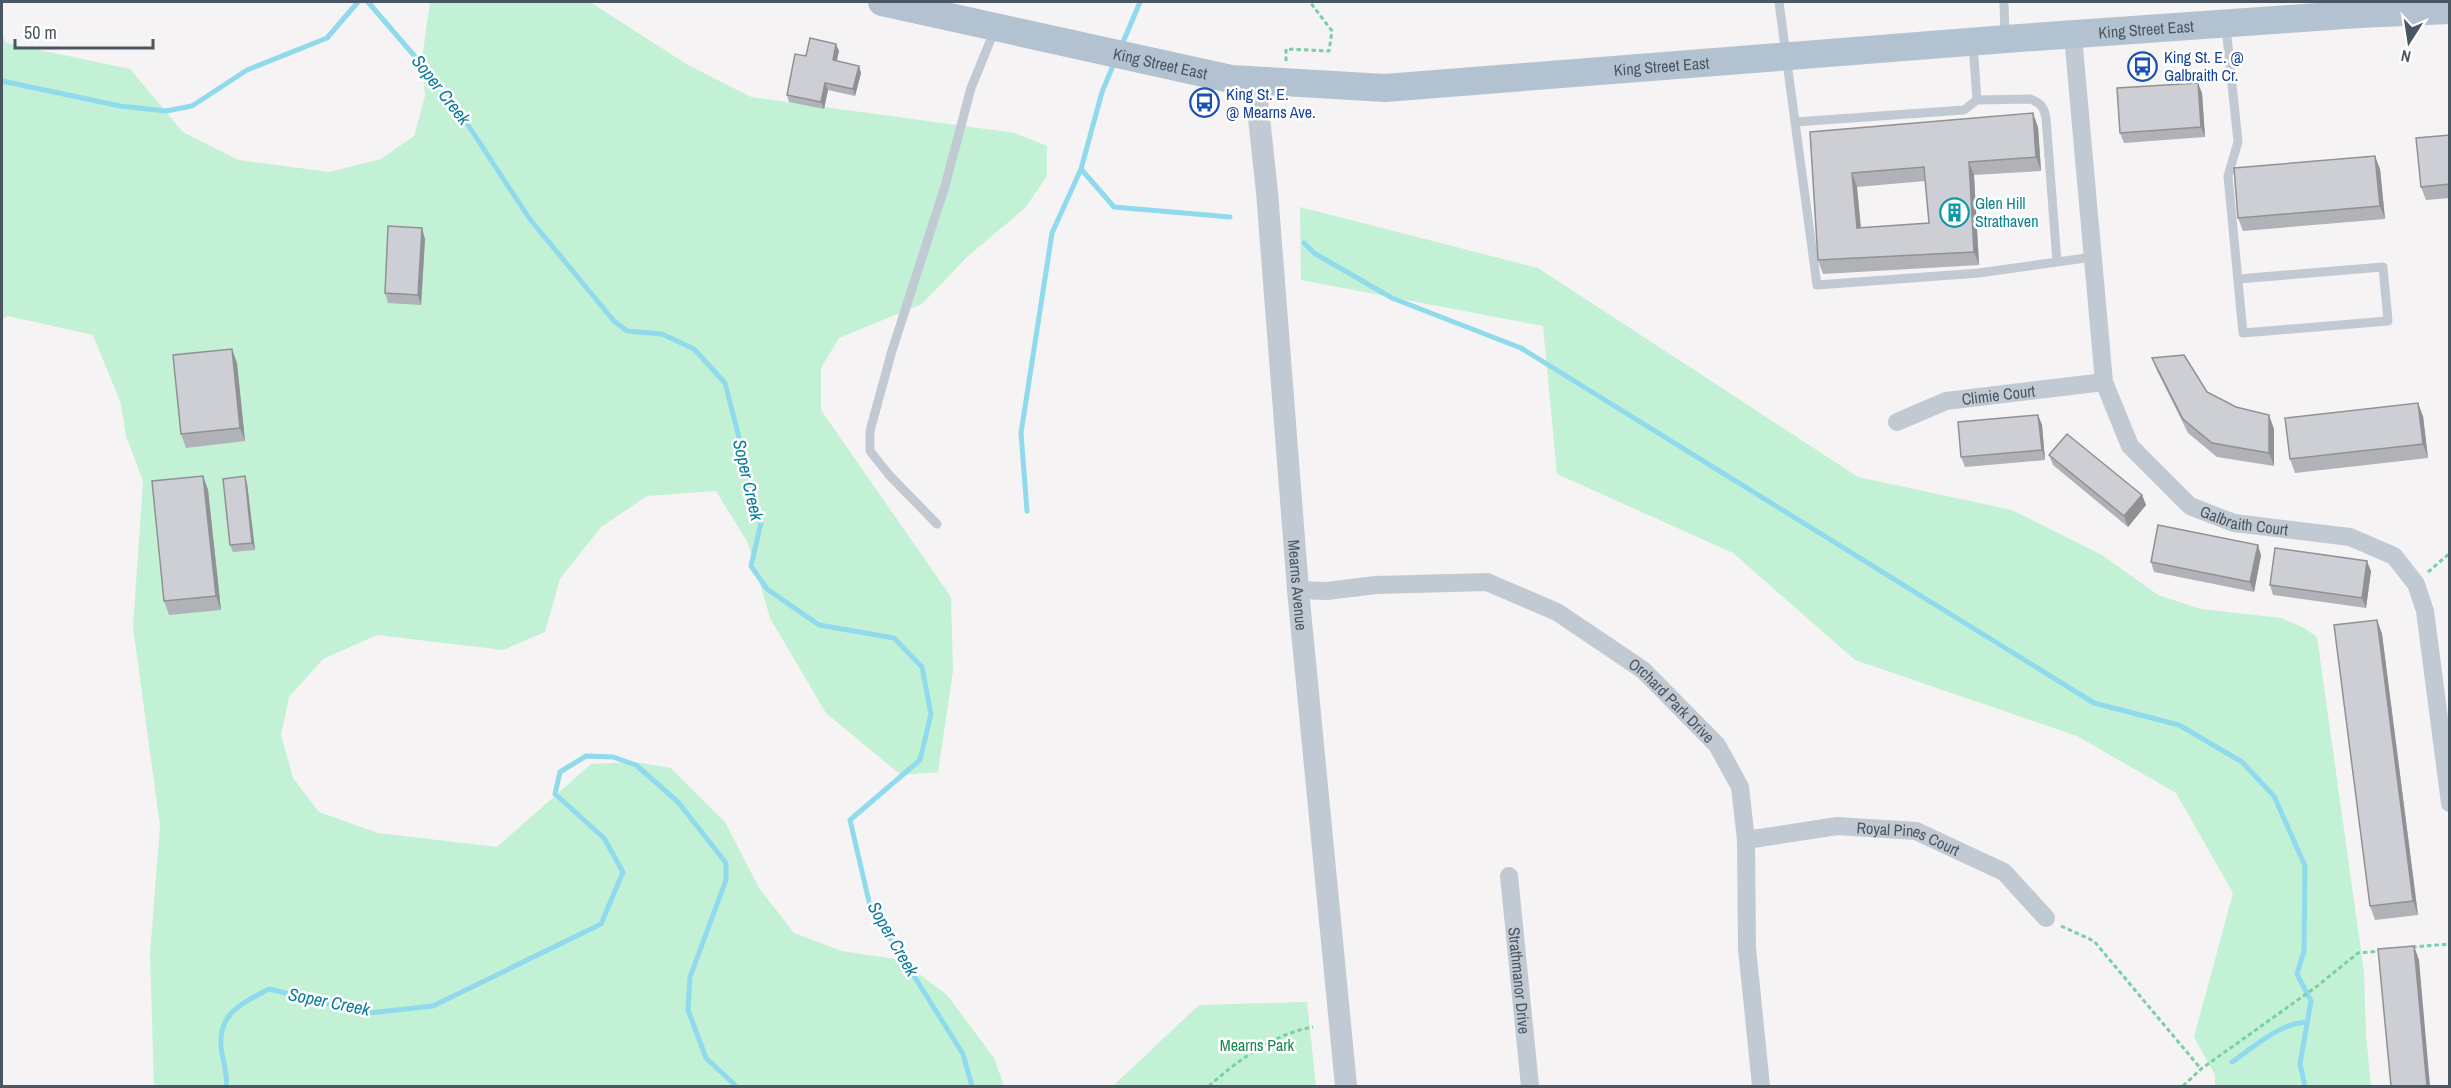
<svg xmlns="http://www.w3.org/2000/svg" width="2451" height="1088" viewBox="0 0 2451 1088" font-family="'Archivo Narrow',sans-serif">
  <rect width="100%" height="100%" fill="#f5f3f3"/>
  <!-- green -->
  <path fill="#c3f1d5" d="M 430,2 L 590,2 L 688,65 L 751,97 L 1015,133 L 1047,146 L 1047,176 L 1025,208 L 967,257 L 922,304 L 839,338 L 821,368 L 821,410 L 951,597 L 953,671 L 938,772 L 901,775 L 826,713 L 770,618 L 748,543 L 716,491 L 647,496 L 601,527 L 560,579 L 545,632 L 503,650 L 377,635 L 323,659 L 289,697 L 281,735 L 293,778 L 319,812 L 378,833 L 497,847 L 591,764 L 634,762 L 671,768 L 725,822 L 759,888 L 794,933 L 842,951 L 901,960 L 947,995 L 994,1058 L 1004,1086 L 154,1086 L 150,954 L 160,826 L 133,627 L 143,481 L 126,436 L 121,404 L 93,335 L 8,316 L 2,319 L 2,34 L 6,43 L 130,69 L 183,132 L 238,160 L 329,172 L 381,159 L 414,136 L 425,96 L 422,59 Z
    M 1300,207 L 1538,268 L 1858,477 L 2012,510 L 2102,555 L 2158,595 L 2201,609 L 2281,618 L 2304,628 L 2317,637 L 2364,972 L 2366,1034 L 2371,1086 L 2215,1086 L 2215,1075 L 2194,1037 L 2233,893 L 2176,793 L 2077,736 L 1855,660 L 1733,553 L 1557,474 L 1543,326 L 1301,280 Z
    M 1307,1002 L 1316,1086 L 1113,1086 L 1199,1005 Z"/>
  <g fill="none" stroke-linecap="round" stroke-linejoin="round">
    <!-- stream -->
    <path stroke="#90daee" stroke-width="5" d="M 368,2 L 449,96 L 529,218 L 614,321 L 627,331 L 662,334 L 694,349 L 725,383 L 761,523 L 751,566 L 767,589 L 819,625 L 894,638 L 922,667 L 931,714 L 920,760 L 850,820 L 870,906 L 963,1054 L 972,1086
      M 1121,47 L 1140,2
      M 2,81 L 120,106 L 166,111 L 192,106 L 247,70 L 327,38 L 358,2
      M 1081,169 L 1114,207 L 1230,217
      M 1304,243 L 1314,253 L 1392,298 L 1521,348 L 2094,703 L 2179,725 L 2242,762 L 2274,796 L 2305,866 L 2304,951 L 2297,974 L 2311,1001 L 2300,1064 L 2305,1086
      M 1027,511 L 1021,433 L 1052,233 L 1081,169 L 1102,92 L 1115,61
      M 2232,1062 C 2254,1047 2280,1023 2307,1022
      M 226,1086 C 228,1077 224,1064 222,1054 C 215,1015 239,1005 269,989 L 369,1013 L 433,1006 L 601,924 L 623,872 L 604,838 L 555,794 L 560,772 L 586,756 L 613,757 L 636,765 L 678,802 L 726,863 L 726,880 L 690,977 L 688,1010 L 706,1058 L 736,1086"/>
    <!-- path -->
    <path stroke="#7ad0a6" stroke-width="3" stroke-dasharray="4.5 3" stroke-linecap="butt" d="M 1286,61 L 1286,49 L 1329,51 L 1332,31 L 1310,2
      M 2428,572 L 2450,553
      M 2061,926 L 2094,941 L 2201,1069
      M 2412,947 L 2450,944
      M 1209,1086 C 1238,1060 1274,1034 1313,1027
      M 2183,1086 L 2201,1069 L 2316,987 L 2358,953 L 2381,951"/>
    <!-- service -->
    <path stroke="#c1cad2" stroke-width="9" d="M 1779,2 L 1795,122 L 1964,110 L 1977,100 L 2030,99 C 2041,103 2044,107 2046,118 L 2057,262
      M 2004,2 L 2005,35
      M 2226,27 L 2238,142 L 2228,176 L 2243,333 L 2388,321 L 2383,267 L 2238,279
      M 1973,44 L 1977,100
      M 1795,122 L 1817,285 L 1979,273 L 2093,257
      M 937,524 L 890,476 L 870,451 L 870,431 L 891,354 L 945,186 L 971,88 L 995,29"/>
    <!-- minor -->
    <g stroke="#c1cad2" stroke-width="18">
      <path id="s1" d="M 2073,36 L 2104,382 L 2130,446 L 2190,506 L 2234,523 L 2350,537 L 2394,556 L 2416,584 L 2425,611 L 2450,803"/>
      <path id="s2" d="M 1897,422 L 1946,401 L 2104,382"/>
      <path id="s3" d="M 1298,590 L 1327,591 L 1376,585 L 1487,582 L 1557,612 L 1643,670 L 1717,745 L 1740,787 L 1746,840 L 1747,948 L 1761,1086"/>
      <path id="s4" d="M 1746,840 L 1837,826 L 1916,831 L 2004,872 L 2046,918"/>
      <path id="s5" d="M 1509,876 L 1530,1086"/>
    </g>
    <!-- tertiary -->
    <path stroke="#c1cad2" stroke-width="22" id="s6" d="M 1255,81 L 1267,192 L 1298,590 L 1346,1086"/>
    <!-- primary -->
    <path stroke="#b3c2d1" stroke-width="28" id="s7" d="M 882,2 L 1231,79 L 1385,88 L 2006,39 L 2359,14 L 2450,10"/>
  </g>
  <!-- wall -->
  <path fill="#b0b2b7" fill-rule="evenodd" d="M 839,51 L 837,61 L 859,66 L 861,73 L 855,96 L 828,90 L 824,109 L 789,102 L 787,95 L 806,56 Z
    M 2202,93 L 2205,137 L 2124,143 L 2120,133 Z
    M 2038,127 L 2041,171 L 1974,175 L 1979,265 L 1823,274 L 1818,260 L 1810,132 ZM 1925,181 L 1929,223 L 1861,228 L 1857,187 Z
    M 2450,135 L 2450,198 L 2426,200 L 2421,187 Z
    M 2380,169 L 2385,219 L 2243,231 L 2238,218 Z
    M 425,239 L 421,305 L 388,303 L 385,293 Z
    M 2152,358 L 2207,392 L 2274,429 L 2274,466 L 2217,457 L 2188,433 L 2157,371 Z
    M 237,363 L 245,441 L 186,448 L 181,434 Z
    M 2038,415 L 2042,425 L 2045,460 L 1965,467 L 1961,457 Z
    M 2423,416 L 2428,458 L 2295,473 L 2290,459 Z
    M 2049,455 L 2142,495 L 2146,505 L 2128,527 L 2053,465 Z
    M 203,476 L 208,490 L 221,610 L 169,615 L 164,601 Z
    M 247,483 L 255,550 L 233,552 L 230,545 Z
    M 2261,555 L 2254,592 L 2154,572 L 2151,562 Z
    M 2371,571 L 2366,608 L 2273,595 L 2270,585 Z
    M 2377,620 L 2382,634 L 2418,915 L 2375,920 L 2370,906 Z"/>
  <!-- shaded-wall -->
  <path fill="#909195" d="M 836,44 L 839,51 L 835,67 L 833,60 Z
    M 859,66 L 861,73 L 855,96 L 853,89 Z
    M 825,83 L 828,90 L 824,109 L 821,102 Z
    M 2198,83 L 2202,93 L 2205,137 L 2201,127 Z
    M 2033,113 L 2038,127 L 2041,171 L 2036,157 Z
    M 2375,156 L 2380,169 L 2385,219 L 2380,206 Z
    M 1969,162 L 1974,175 L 1979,265 L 1974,252 Z
    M 1852,173 L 1857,187 L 1862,242 L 1857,228 Z
    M 422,228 L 425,239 L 421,305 L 418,295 Z
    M 232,349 L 237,363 L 245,441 L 240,428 Z
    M 2418,403 L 2423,416 L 2428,458 L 2423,444 Z
    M 2038,415 L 2042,425 L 2045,460 L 2042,450 Z
    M 2269,415 L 2274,429 L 2274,466 L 2269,453 Z
    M 203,476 L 208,490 L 221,610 L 216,596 Z
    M 245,476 L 247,483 L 255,550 L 252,543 Z
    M 2142,495 L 2146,505 L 2128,527 L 2124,516 Z
    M 2258,545 L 2261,555 L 2254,592 L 2250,582 Z
    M 2367,561 L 2371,571 L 2366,608 L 2362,598 Z
    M 2377,620 L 2382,634 L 2418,915 L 2413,901 Z
    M 2414,946 L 2419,960 L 2430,1086 L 2427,1086 Z"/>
  <!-- building -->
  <path fill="#cdcfd5" stroke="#909195" stroke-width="1.5" fill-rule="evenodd" d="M 810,38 L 836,44 L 833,60 L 859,66 L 853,89 L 825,83 L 821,102 L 787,95 L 795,54 L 806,56 Z
    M 2198,83 L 2201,127 L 2120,133 L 2117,88 Z
    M 2033,113 L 2036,157 L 1969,162 L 1974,252 L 1818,260 L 1810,132 ZM 1924,167 L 1929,223 L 1857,228 L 1852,173 Z
    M 2450,135 L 2450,184 L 2421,187 L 2416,138 Z
    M 2375,156 L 2380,206 L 2238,218 L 2234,168 Z
    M 388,226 L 422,228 L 418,295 L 385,293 Z
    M 232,349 L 240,428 L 181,434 L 173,355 Z
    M 2184,355 L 2207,392 L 2236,407 L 2269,415 L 2269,453 L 2212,443 L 2183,419 L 2152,358 Z
    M 2418,403 L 2423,444 L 2290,459 L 2285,418 Z
    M 2038,415 L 2042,450 L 1961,457 L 1958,422 Z
    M 2067,434 L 2142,495 L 2124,516 L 2049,455 Z
    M 203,476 L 216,596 L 164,601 L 152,481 Z
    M 245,476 L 252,543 L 230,545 L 223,479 Z
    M 2158,525 L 2258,545 L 2250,582 L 2151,562 Z
    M 2275,548 L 2367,561 L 2362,598 L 2270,585 Z
    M 2377,620 L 2413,901 L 2370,906 L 2334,625 Z
    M 2414,946 L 2427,1086 L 2391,1086 L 2378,949 Z"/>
  <!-- icons -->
  <defs>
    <symbol id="bus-ring" viewBox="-11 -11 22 22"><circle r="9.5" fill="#fff" stroke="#1a4fb4" stroke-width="1.5"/><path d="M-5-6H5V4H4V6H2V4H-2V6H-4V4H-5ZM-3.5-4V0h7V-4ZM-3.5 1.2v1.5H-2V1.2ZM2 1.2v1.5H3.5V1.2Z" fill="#1a4fb4"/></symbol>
    <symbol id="building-ring" viewBox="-11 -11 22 22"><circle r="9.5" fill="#fff" stroke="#0f9aa8" stroke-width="1.5"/><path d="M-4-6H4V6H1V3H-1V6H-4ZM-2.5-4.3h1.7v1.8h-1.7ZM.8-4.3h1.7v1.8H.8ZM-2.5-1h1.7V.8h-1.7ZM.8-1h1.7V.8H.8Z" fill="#0f9aa8"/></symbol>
  </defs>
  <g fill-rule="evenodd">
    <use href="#bus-ring" x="2126" y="50" width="33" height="33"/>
    <use href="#bus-ring" x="1188" y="86" width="33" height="33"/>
    <use href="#building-ring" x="1938" y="196" width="33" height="33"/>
  </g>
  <g text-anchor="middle" stroke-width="5" stroke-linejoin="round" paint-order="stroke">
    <!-- street labels -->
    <g font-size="16" fill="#4a5661" stroke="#fff">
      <text dy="6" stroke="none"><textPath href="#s7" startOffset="1275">King Street East</textPath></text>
      <text dy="6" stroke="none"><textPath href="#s7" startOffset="285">King Street East</textPath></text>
      <text dy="6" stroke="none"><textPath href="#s7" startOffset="789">King Street East</textPath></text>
      <text dy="6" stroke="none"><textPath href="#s2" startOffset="106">Climie Court</textPath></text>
      <text dy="6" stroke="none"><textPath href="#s1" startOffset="558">Galbraith Court</textPath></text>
      <text dy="6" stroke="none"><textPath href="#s6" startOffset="506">Mearns Avenue</textPath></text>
      <text dy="6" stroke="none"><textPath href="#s3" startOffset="411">Orchard Park Drive</textPath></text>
      <text dy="6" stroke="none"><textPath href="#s4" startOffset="165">Royal Pines Court</textPath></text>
      <text dy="6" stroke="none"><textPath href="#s5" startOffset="105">Strathmanor Drive</textPath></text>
    </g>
    <!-- transit labels -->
    <g font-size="16" fill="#164399" stroke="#fff" text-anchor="start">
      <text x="2164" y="63">King St. E. @<tspan x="2164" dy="18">Galbraith Cr.</tspan></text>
      <text x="1226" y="100">King St. E.<tspan x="1226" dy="18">@ Mearns Ave.</tspan></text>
    </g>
    <!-- culture labels -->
    <g font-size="16" fill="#0d838f" stroke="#fff" text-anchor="start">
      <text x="1975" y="209">Glen Hill<tspan x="1975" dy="18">Strathaven</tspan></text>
    </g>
    <!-- park labels -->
    <g font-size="16" fill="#17864f" stroke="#fff">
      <text x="1257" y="1051">Mearns Park</text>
    </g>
    <!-- water labels -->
    <g font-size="18" font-style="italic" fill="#0c7c9b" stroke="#fff">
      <text transform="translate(441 90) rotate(52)" y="6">Soper Creek</text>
      <text transform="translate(748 480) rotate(77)" y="6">Soper Creek</text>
      <text transform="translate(893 939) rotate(60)" y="6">Soper Creek</text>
      <text transform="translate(329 1002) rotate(11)" y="6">Soper Creek</text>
    </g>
  </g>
  <!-- border -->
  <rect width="2451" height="1088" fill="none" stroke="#4a5661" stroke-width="6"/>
  <!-- north arrow -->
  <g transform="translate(2409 42) rotate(192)" stroke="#ffffff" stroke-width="4.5" paint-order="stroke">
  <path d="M0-4.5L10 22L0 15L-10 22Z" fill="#4a5661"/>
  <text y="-9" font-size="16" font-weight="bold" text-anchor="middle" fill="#4a5661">N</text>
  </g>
  <!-- scale -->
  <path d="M15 39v9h138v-9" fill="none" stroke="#4a5661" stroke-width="3"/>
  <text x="24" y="39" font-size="18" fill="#4a5661" stroke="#ffffff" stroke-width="4.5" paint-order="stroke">50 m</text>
</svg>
